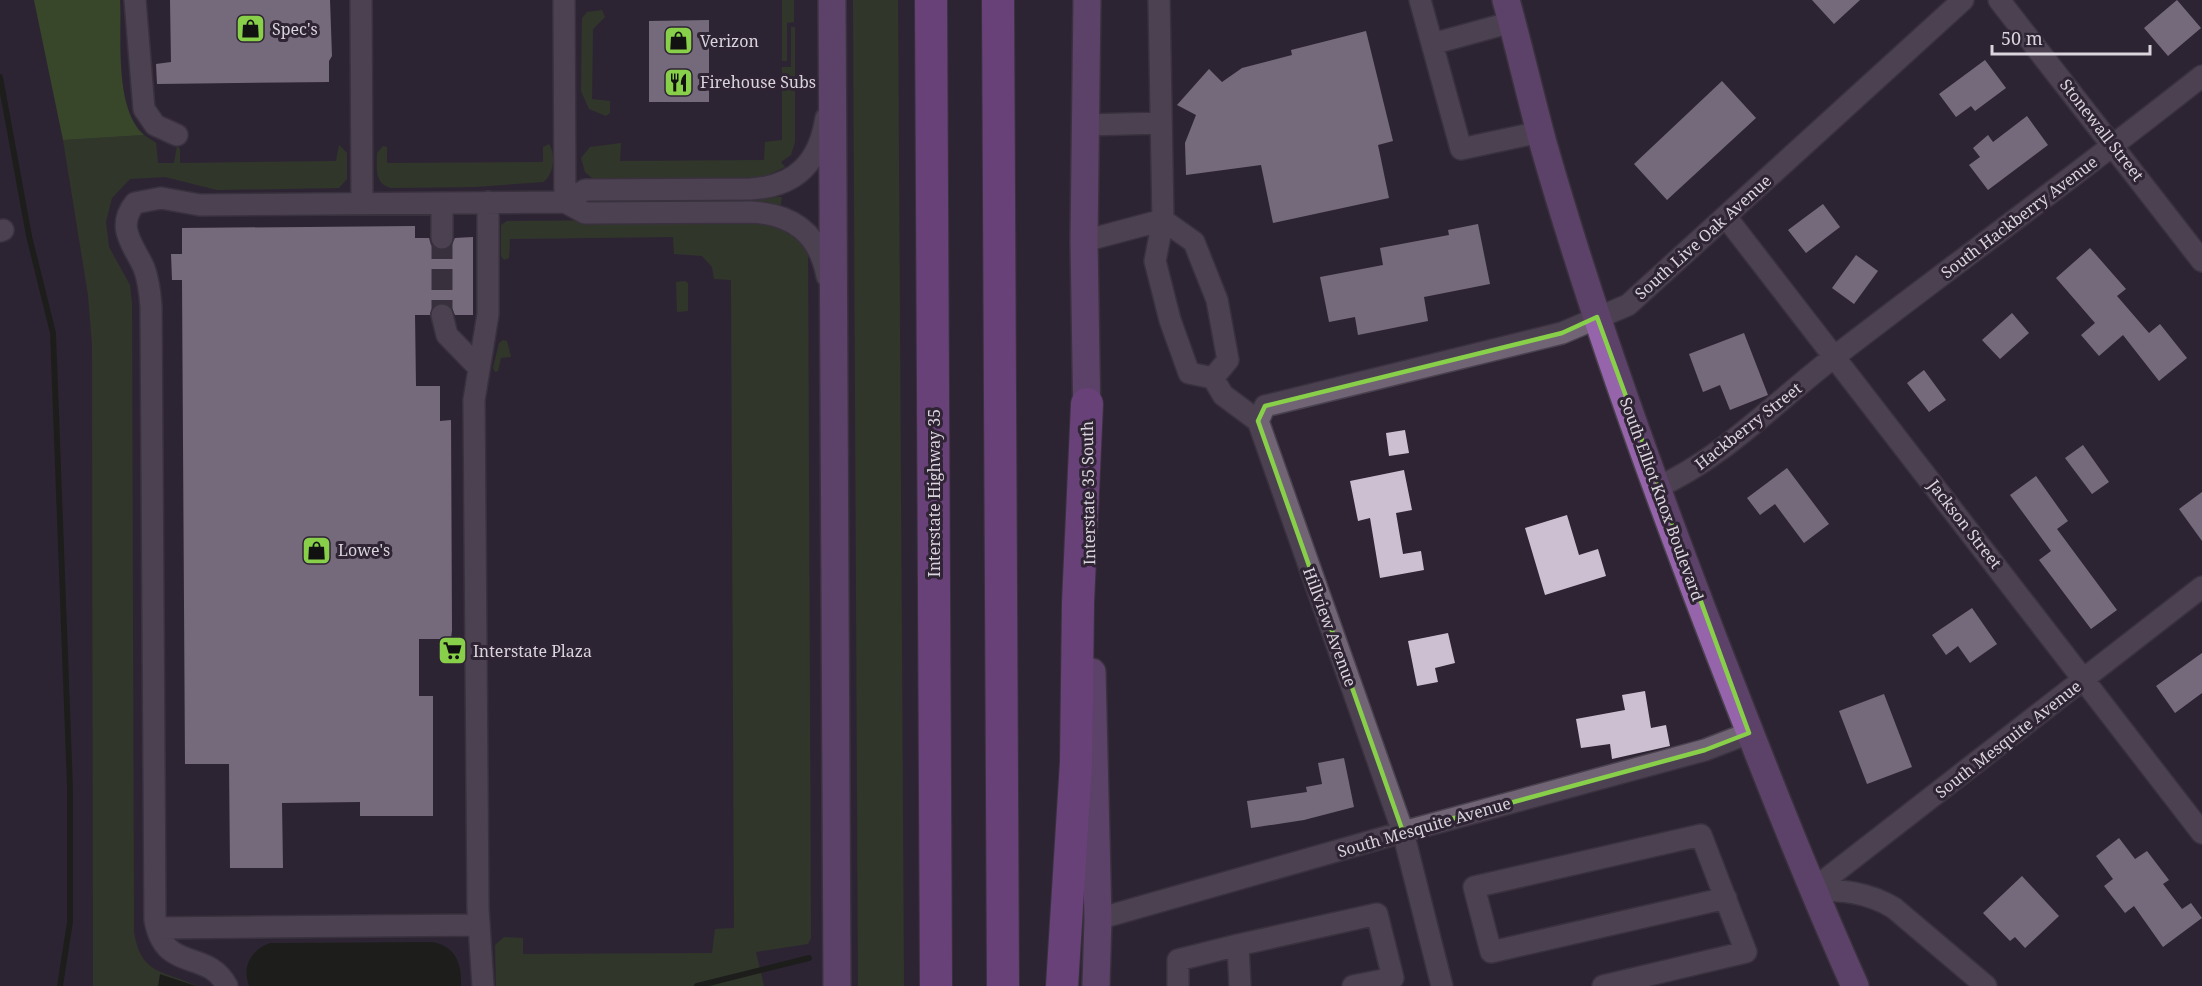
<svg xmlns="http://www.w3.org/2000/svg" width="2202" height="986" viewBox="0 0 2202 986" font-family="'Noto Serif',serif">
  <rect width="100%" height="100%" fill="#2e2433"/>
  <!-- green -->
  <path fill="#344d21" d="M 782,0 L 794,0 L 794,22 L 787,23 L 787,61 L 782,61 Z
    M 853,0 L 898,0 L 904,986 L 858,986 Z
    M 602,10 L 605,17 L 593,29 L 592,99 L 610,101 L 610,113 L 606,116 L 589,109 L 581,91 L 582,18 L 587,12 Z
    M 791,27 L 795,27 L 795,142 L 791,155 L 781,162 L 785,167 L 754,181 L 595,181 L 585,172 L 581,158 L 590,147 L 621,143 L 620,161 L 764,160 L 765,142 L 782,140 L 782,67 L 791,67 Z
    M 144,135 L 156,143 L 158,163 L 174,163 L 177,146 L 180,149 L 180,163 L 336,161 L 339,145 L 347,153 L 347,179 L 339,188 L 217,190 L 165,177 L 130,179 L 112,198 L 106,222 L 109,247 L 130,285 L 132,303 L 134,932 C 141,976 164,970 196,986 L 93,986 L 92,344 L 88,295 L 63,140 Z
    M 549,144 C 556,154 554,175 543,182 L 474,187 L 391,188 C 374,184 377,167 377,153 L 383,146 L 387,147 L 387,163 L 543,162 L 543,147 Z
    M 782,197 L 780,210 L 586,206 L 582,200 Z
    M 763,219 L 790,228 L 808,251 L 811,938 L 808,944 L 756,952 L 764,986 L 496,986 L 495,945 L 504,937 L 523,938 L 523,954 L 712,953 L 715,929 L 734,928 L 731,280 L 714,279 L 712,267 L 702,256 L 674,254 L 673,237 L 510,239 L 509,258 L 504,260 L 501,256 L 501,225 L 507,221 Z
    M 685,281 L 688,283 L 688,311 L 677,312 L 676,282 Z
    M 503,340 L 507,341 L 511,357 L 501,358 L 498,371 L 495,372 L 493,368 L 499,343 Z"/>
  <!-- forest -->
  <path fill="#467021" d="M 34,0 L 120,0 C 122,38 114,108 144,135 L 63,140 Z"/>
  <!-- water -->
  <path fill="#0a1702" d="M 432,942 C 456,946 462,964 461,986 L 249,986 C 242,967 250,950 270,943 Z
    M 160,974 L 196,986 L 158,986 Z"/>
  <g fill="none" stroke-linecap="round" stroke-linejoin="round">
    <!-- stream -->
    <path stroke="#0a1702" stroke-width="6" d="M 0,77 L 29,236 L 53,333 L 70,788 L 70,922 L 60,986
      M 697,986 L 809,958"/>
  </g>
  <!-- building -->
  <path fill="#ccbfd2" d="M 170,0 L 330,0 L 332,56 L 329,61 L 329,82 L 157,84 L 156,64 L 171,62 Z
    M 1812,0 L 1860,0 L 1834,24 Z
    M 2177,0 L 2201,28 L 2168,56 L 2144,28 Z
    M 709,20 L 709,102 L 649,102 L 649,21 Z
    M 1366,31 L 1393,141 L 1378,145 L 1389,198 L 1273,223 L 1261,165 L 1186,175 L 1185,143 L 1196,115 L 1177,105 L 1209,69 L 1222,82 L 1242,68 L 1292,55 L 1291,50 Z
    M 1985,60 L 2006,88 L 1975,111 L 1971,106 L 1956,117 L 1939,94 Z
    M 1722,81 L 1756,118 L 1667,200 L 1634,164 Z
    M 2027,116 L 2048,145 L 1988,190 L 1969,165 L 1980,157 L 1973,148 L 1988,135 L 1993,142 Z
    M 1823,204 L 1840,227 L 1806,253 L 1788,230 Z
    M 1478,224 L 1490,284 L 1424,297 L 1428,321 L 1358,335 L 1355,317 L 1329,322 L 1320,277 L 1383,265 L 1380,248 L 1449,235 L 1448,230 Z
    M 415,226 L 415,238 L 429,238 L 431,245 L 441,251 L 449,249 L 455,238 L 473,237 L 473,315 L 455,315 L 451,306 L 439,303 L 433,306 L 430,315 L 415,315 L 416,386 L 440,386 L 440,421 L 451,420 L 452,630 L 451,639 L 419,639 L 419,696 L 433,696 L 433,816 L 360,816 L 360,802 L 282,803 L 283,868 L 230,868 L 229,764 L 185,764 L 182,280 L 172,280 L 171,254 L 182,254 L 182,228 Z
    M 2090,248 L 2126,289 L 2117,296 L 2149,333 L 2160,324 L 2187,358 L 2159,381 L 2123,335 L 2099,356 L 2081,335 L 2095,323 L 2056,278 Z
    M 1856,255 L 1878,271 L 1854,304 L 1832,288 Z
    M 2012,313 L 2029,333 L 2000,359 L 1982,340 Z
    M 1744,333 L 1768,395 L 1730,410 L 1720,385 L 1703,392 L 1689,354 Z
    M 1924,370 L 1946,400 L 1929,412 L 1907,383 Z
    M 1405,430 L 1409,453 L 1389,456 L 1386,433 Z
    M 2083,445 L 2109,482 L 2092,494 L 2065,458 Z
    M 1787,468 L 1829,524 L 1804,543 L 1775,504 L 1760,515 L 1747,498 Z
    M 1404,470 L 1412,510 L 1396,513 L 1403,554 L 1421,551 L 1424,570 L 1380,578 L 1370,518 L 1358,521 L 1350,481 Z
    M 2036,476 L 2068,521 L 2057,529 L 2117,610 L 2091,629 L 2039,560 L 2051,551 L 2010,495 Z
    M 2202,492 L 2202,541 L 2179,509 Z
    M 1567,515 L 1579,555 L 1598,549 L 1606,576 L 1545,595 L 1525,528 Z
    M 1972,608 L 1997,644 L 1970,663 L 1958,646 L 1946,655 L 1932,635 Z
    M 1448,633 L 1455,663 L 1435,668 L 1438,682 L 1417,686 L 1408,641 Z
    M 2202,653 L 2202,693 L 2175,713 L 2156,686 Z
    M 1645,691 L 1651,728 L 1666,725 L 1670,746 L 1612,759 L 1610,744 L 1581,748 L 1576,719 L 1625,710 L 1622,695 Z
    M 1884,694 L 1912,767 L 1867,784 L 1839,711 Z
    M 1344,758 L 1354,807 L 1304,820 L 1251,828 L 1247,801 L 1307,792 L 1306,787 L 1322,784 L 1318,763 Z
    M 2119,838 L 2135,859 L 2147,851 L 2169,880 L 2163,884 L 2182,909 L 2191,903 L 2202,918 L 2163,947 L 2134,906 L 2125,913 L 2104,886 L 2113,879 L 2096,856 Z
    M 2022,876 L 2059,916 L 2025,948 L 2015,937 L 2010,941 L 1983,913 Z"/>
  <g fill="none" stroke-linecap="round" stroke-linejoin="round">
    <!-- minor-tunnel -->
    <path stroke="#483e4c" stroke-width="21" stroke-dasharray="21 10" stroke-linecap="butt" d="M 442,238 L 442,315"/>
    <defs>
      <path id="minor" d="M 135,0 L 144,109 L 155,125 L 177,135
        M 361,0 L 362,203
        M 1420,0 L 1461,149 L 1540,132
        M 1999,0 L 2202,261
        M 1432,44 L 1512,22
        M 826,118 C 819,162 797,186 751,189 L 585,190 L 565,202 L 585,213 L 751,212 C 793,214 819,234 827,276
        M 1087,125 L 1161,123
        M 1726,217 L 2202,833
        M 0,231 L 3,230
        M 442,238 L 442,203
        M 1084,241 L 1163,220 L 1194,242 L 1217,300 L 1228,360 L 1213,378 L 1189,373 L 1170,320 L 1155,261 L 1163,220 L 1159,0
        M 442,315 L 447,335 L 479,368
        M 1213,378 L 1223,395 L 1258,421
        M 1258,421 L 1265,406 L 1562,333 L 1628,305 L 1963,0
        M 1258,421 L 1403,832 L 1442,986
        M 1656,488 C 1724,458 1778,399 1838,354 C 1959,261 2082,171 2202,76
        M 1812,890 L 2202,587
        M 1812,890 C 1842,890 1868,892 1894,908 L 1986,986
        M 1098,919 L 1403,832 L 1705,750 L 1749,733
        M 157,928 L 479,925
        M 227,986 C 207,948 165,974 155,920 L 151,306 C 150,293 149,281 144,268 C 134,245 115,228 135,203 L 161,198 L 200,205 L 565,202 L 564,0
        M 483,986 L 478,909 L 474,400 L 488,314 L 488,202
        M 1178,986 L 1178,960 L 1238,945
        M 1240,986 L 1238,945 L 1377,914 L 1393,978 L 1353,986
        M 1603,986 L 1746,952 L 1701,835 L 1474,887 L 1491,952 L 1726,898"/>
      <path id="major" d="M 832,0 L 837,986
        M 1087,0 L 1084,241 L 1087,424
        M 1506,0 C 1519,47 1530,95 1543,143 C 1591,311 1651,476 1714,640 C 1759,756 1804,872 1855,986
        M 1092,672 L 1098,919 L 1096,986"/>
      <path id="highway" d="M 931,0 L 936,986
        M 998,0 L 1003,986
        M 1062,986 L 1076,762 L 1078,603 L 1087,404"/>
    </defs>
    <!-- minor casing -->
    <use href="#minor" stroke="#49414d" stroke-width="24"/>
    <!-- major casing -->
    <use href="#major" stroke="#49414d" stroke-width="30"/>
    <!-- highway casing -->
    <use href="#highway" stroke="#49414d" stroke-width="34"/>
    <!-- minor -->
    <use href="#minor" stroke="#706475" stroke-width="21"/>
    <!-- major -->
    <use href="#major" stroke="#9664ab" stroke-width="27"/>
    <!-- highway -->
    <use href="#highway" stroke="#af64cf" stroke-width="32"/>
  </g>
  <!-- marked area -->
  <path d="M0 0H2202V986H0ZM 1597,317 L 1749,733 L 1705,750 L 1403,832 L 1258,421 L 1265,406 L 1562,333 Z" fill="#2e2433" fill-opacity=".55" fill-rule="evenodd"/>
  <path fill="none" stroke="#88cf4a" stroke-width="4.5" stroke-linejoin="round" d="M 1597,317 L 1749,733 L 1705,750 L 1403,832 L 1258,421 L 1265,406 L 1562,333 Z"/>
  <!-- icons -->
  <defs>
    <symbol id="shop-square" viewBox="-11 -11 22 22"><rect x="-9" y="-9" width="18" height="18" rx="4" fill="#88cf4a" stroke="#2e2433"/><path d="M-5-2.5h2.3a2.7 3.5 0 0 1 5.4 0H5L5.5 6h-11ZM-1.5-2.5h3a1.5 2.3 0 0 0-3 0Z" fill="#111"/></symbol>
    <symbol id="restaurant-square" viewBox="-11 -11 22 22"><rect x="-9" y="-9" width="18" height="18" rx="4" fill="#88cf4a" stroke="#2e2433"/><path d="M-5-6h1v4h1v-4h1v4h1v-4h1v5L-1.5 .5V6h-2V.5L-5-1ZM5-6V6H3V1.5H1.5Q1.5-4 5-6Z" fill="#111"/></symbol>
    <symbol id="supermarket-square" viewBox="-11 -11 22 22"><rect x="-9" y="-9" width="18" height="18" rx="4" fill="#88cf4a" stroke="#2e2433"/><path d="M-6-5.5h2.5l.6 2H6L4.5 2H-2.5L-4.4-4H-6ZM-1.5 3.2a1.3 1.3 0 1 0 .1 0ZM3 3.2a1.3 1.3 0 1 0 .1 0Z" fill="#111"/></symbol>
  </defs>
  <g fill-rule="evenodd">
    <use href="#shop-square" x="234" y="12" width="33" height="33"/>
    <use href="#shop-square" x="662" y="24" width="33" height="33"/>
    <use href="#restaurant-square" x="662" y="66" width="33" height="33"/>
    <use href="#shop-square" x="300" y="534" width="33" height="33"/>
    <use href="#supermarket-square" x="436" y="634" width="33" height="33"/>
  </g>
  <g text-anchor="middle" stroke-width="6" stroke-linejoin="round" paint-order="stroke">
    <!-- poi labels -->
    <g font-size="16" fill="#dad4dd" stroke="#2e2433" text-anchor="start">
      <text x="272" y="35">Spec's</text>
      <text x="700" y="47">Verizon</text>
      <text x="700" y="88">Firehouse Subs</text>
      <text x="338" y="556">Lowe's</text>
      <text x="473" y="657">Interstate Plaza</text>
    </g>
    <!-- street labels -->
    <g font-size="16" fill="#dad4dd" stroke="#2e2433">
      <text transform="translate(2102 130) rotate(52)" y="6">Stonewall Street</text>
      <text transform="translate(2019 217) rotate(-37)" y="6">South Hackberry Avenue</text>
      <text transform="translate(1703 237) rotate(-42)" y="6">South Live Oak Avenue</text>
      <text transform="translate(1748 426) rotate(-38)" y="6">Hackberry Street</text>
      <text transform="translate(934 493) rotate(-90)" y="6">Interstate Highway 35</text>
      <text transform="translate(1088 493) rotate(-91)" y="6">Interstate 35 South</text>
      <text transform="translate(1662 499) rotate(70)" y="6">South Elliot Knox Boulevard</text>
      <text transform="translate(1965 524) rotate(52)" y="6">Jackson Street</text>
      <text transform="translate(1330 627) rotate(70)" y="6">Hillview Avenue</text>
      <text transform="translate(2008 739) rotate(-38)" y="6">South Mesquite Avenue</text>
      <text transform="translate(1424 827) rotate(-16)" y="6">South Mesquite Avenue</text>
    </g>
  </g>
  <!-- scale -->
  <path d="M1992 45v9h158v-9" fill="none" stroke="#dad4dd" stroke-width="3"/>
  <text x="2001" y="45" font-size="18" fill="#dad4dd" stroke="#2e2433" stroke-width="4.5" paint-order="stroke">50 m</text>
</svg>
